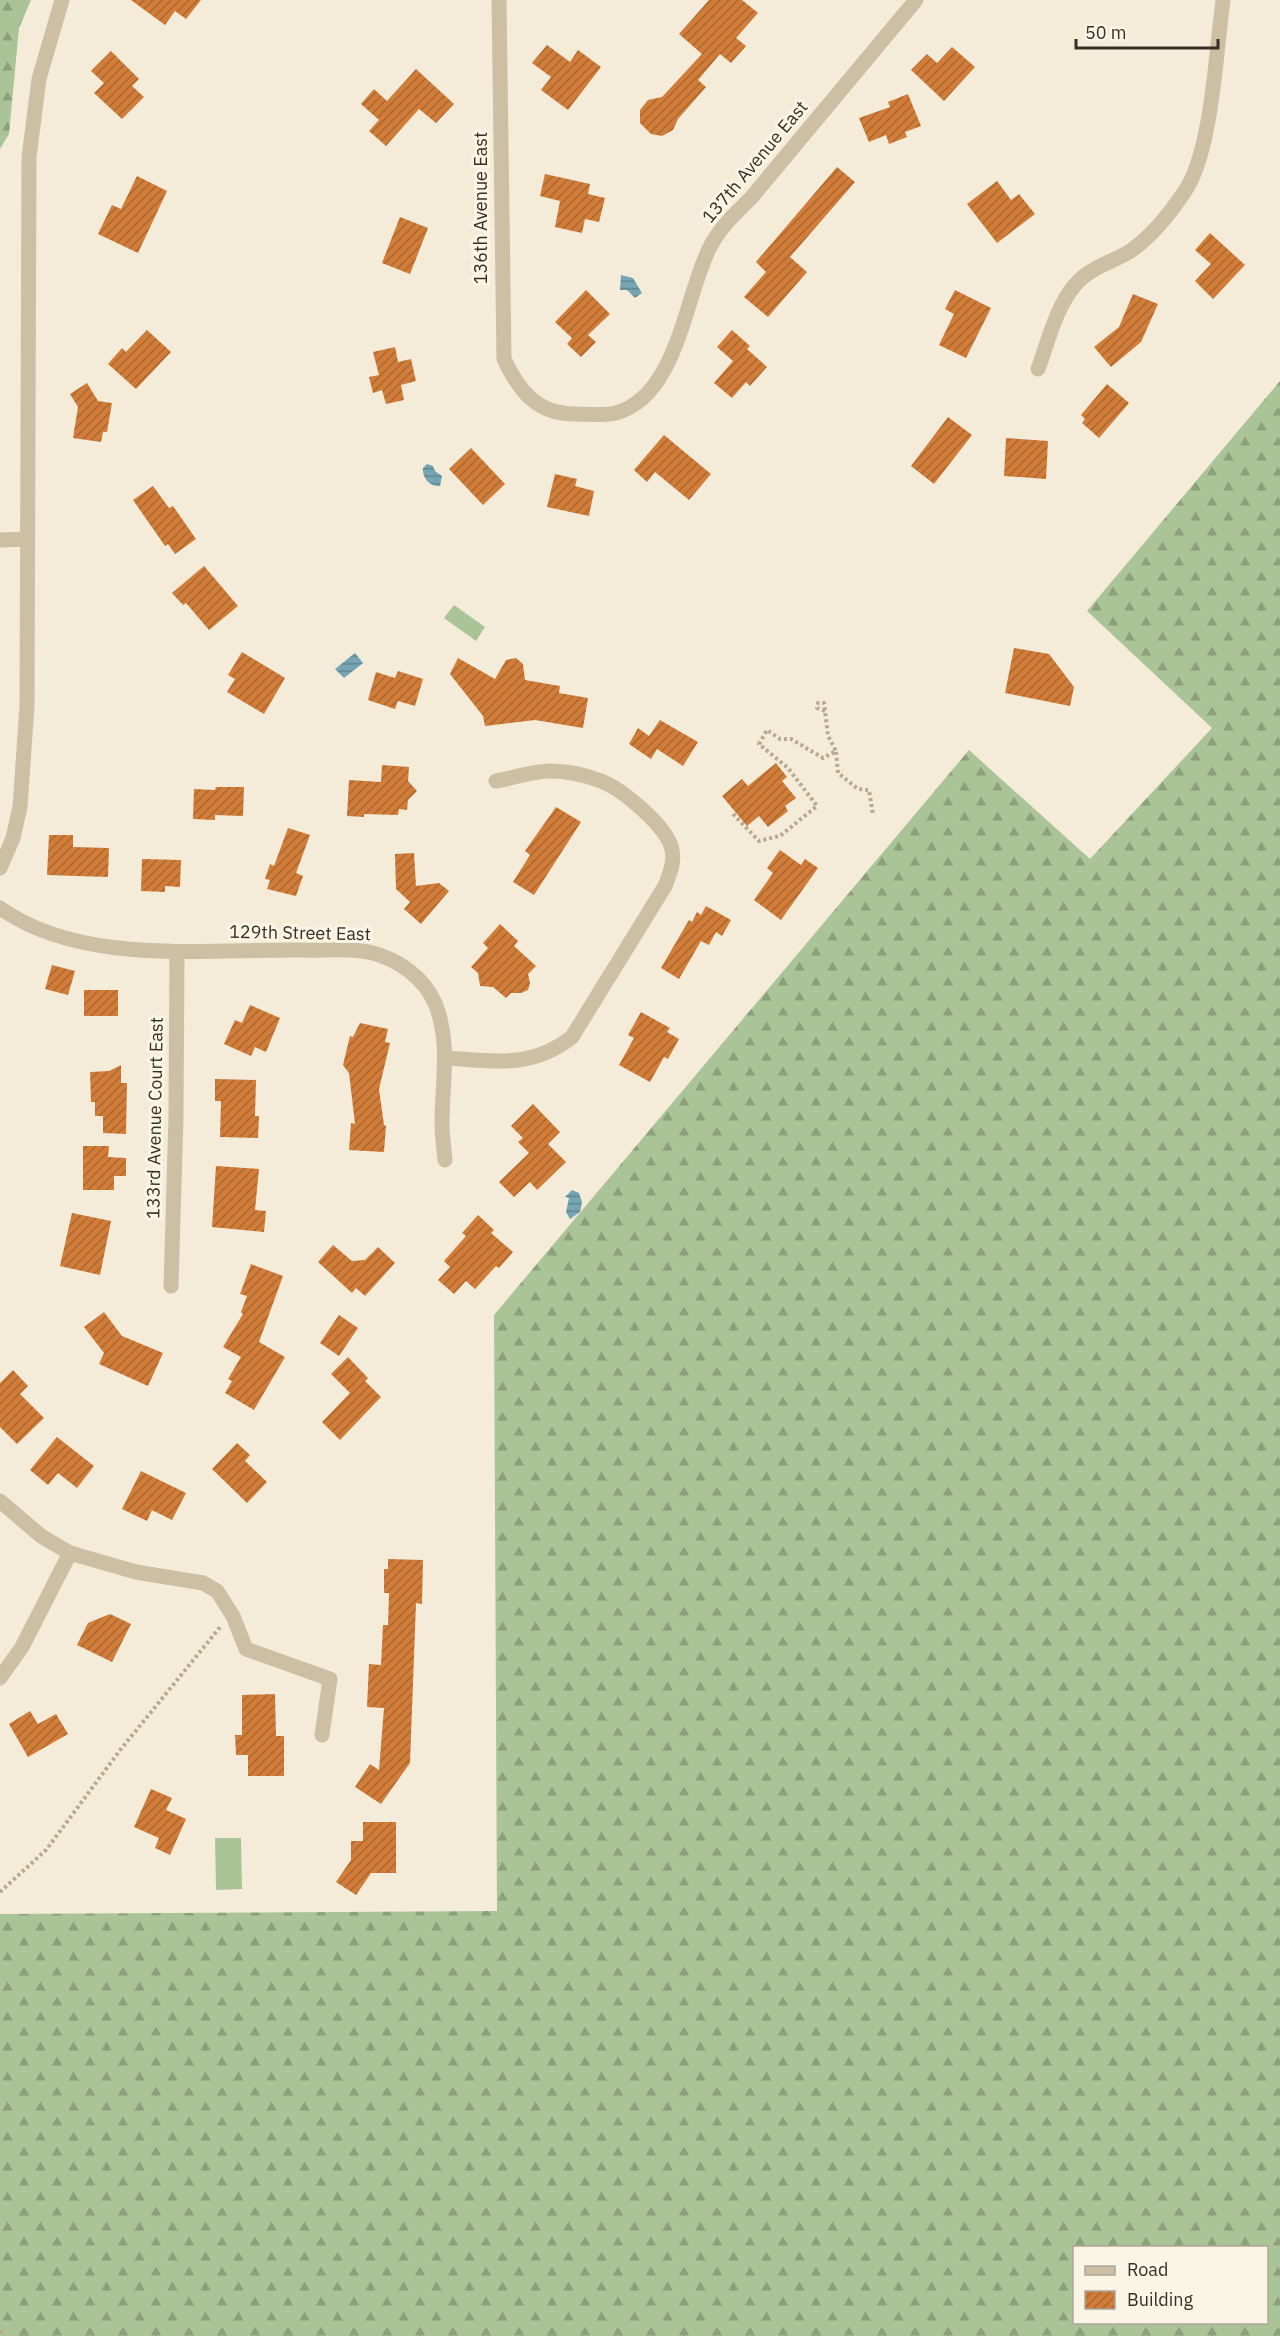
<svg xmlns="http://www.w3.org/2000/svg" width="1280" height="2336" viewBox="0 0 1280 2336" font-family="'IBM Plex Sans',sans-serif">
  <defs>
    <pattern id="forest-firs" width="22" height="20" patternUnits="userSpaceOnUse" patternTransform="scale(1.5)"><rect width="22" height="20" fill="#abc497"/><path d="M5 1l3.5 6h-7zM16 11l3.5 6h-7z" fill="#8ca07b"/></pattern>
    <pattern id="water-rules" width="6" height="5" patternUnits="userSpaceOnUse" patternTransform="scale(1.5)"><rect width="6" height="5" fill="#75a4b3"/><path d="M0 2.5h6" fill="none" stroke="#618691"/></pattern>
    <pattern id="building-hatch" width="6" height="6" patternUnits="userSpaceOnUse" patternTransform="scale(1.5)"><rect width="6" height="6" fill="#d17d39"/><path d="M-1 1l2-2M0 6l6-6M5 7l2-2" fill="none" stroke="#aa6730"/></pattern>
  </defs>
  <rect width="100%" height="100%" fill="#f4ecd8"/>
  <!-- forest -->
  <path fill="url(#forest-firs)" fill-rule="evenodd" d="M 0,0 L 31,0 L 19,28 L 9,134 L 0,149 Z
    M 1280,381 L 1280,2336 L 0,2336 L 0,1914 L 497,1911 L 494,1315 L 969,750 L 1090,859 L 1212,728 L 1087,611 ZM 1074,2248 L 1266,2248 L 1266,2322 L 1074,2322 Z"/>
  <!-- green -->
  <path fill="#abc497" d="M 454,605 L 485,627 L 476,641 L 444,618 Z
    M 215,1838 L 241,1838 L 242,1889 L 216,1890 Z"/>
  <!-- water -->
  <path fill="url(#water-rules)" d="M 621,275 L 633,278 L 642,293 L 635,298 L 627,290 L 620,290 Z
    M 427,464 L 433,466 L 435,471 L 442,476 L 440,486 C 430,487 422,478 423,468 Z
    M 355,653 L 363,663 L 344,678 L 335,669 Z
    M 572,1190 L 579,1193 L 582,1202 L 580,1212 L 570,1219 L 566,1212 L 569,1198 L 565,1197 Z"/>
  <!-- building -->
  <path fill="url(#building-hatch)" d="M 131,0 L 201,0 L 186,19 L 175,11 L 165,25 Z
    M 709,0 L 742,0 L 758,13 L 736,38 L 746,46 L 731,63 L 720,54 L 698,80 L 706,87 L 678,119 L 673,130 L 662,136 L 651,134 L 640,123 L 640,110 L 648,100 L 662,97 L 702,54 L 679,34 Z
    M 547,45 L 570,62 L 578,50 L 601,67 L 568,110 L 541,90 L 551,77 L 532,63 Z
    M 952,47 L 975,67 L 944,101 L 911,70 L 927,54 L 937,63 Z
    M 111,51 L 139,79 L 132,86 L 144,97 L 122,119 L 94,93 L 104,83 L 91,71 Z
    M 416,69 L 454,104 L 436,123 L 419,109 L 386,146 L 369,131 L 379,120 L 361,104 L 374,89 L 387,101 Z
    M 908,94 L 921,126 L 905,132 L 907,137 L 889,144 L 886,135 L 869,142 L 859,118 L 890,107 L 888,102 Z
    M 837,167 L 855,182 L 790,257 L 807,272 L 768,317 L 744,297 L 766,272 L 756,262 Z
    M 545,174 L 590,184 L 588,194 L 605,198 L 599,222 L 585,219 L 582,233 L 555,227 L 560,201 L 540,196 Z
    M 137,176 L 167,191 L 138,253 L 98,234 L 112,205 L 121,209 Z
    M 997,181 L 1011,200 L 1019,194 L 1035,214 L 997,243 L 967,204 Z
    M 400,217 L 428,228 L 410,274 L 382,263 Z
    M 1210,233 L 1245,265 L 1213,299 L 1195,281 L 1211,264 L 1195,250 Z
    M 586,290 L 610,314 L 588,335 L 596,342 L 581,357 L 567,344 L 572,338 L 555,322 Z
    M 955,290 L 991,308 L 966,358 L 939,345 L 954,314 L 945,309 Z
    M 1133,294 L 1158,304 L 1141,342 L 1111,367 L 1094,347 L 1119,327 Z
    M 147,330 L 171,352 L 136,389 L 108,364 L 122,348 L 126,352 Z
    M 732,330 L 750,346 L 747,349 L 767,367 L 750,386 L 746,382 L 732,398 L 714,383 L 733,361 L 717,347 Z
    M 395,347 L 398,362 L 411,359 L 416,381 L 401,385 L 404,400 L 386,404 L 382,390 L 373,393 L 369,377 L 379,375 L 373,352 Z
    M 87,383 L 98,401 L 112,403 L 107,432 L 103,432 L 101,442 L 73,438 L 78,407 L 70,394 Z
    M 1107,384 L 1129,403 L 1099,438 L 1082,423 L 1085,419 L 1081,415 Z
    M 948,417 L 972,435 L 934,484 L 911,466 Z
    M 664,435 L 711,474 L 689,500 L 655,472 L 647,482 L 634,470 Z
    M 1006,438 L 1048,441 L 1046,479 L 1004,476 Z
    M 471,448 L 505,484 L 483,505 L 449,469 Z
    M 555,474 L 577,479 L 575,486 L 594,491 L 589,516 L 547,507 Z
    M 153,486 L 169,508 L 173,506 L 196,539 L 175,554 L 168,544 L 165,546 L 133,500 Z
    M 204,566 L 238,606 L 209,630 L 186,603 L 183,605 L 172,593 Z
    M 1014,648 L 1049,654 L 1074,687 L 1070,706 L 1005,693 Z
    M 242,652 L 285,678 L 264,714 L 227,692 L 235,679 L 228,675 Z
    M 458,658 L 495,679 L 506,660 L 516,658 L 523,664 L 525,680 L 560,686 L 559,693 L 588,698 L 583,728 L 535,720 L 485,726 L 483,716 L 450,674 Z
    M 398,671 L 423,679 L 415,706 L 398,701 L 395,709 L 368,700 L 376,672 L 395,678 Z
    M 660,720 L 698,742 L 683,766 L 657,749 L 651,759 L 629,744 L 638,728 L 649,736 Z
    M 776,763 L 787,777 L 782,781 L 796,798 L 785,806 L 788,811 L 768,827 L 759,816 L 747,826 L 722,796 L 742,779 L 748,786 Z
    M 382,765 L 409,767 L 408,781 L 417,791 L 408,800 L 407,810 L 399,809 L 398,815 L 364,814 L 364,817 L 347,816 L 349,780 L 381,782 Z
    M 216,787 L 244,787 L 243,816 L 215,815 L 215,820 L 193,819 L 194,789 L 215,790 Z
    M 556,807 L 581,822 L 534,895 L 513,882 L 530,855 L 525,851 Z
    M 288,828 L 310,835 L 296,873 L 303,876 L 296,896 L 267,889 L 270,880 L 265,879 L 270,864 L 274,866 Z
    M 49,835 L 73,835 L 73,847 L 109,848 L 108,877 L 47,875 Z
    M 780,850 L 801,865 L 805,859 L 818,868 L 781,920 L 754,900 L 773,873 L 767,868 Z
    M 414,853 L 416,886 L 439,883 L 449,891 L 421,924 L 404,909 L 410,902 L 396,889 L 395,854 Z
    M 142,859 L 181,860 L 180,887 L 165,886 L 165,892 L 141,891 Z
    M 706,906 L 731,920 L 722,936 L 716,932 L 709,945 L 701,941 L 679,979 L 661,968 L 689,920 L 692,922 L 697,912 L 701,915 Z
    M 500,924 L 518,941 L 514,946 L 536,966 L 528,974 L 530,983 L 528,990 L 521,993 L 511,993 L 506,998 L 493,987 L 480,986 L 478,973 L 471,967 L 488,948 L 483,943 Z
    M 52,965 L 75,971 L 68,995 L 45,989 Z
    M 84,990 L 118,990 L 118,1016 L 84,1016 Z
    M 250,1005 L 280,1018 L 266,1052 L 255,1047 L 251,1056 L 224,1044 L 235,1020 L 242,1023 Z
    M 641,1012 L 670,1028 L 667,1032 L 679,1039 L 668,1059 L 664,1057 L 650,1082 L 619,1065 L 634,1038 L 628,1035 Z
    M 360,1023 L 388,1029 L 385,1042 L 390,1043 L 379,1089 L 384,1125 L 386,1126 L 384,1152 L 349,1150 L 351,1123 L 355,1124 L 349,1073 L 343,1065 L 350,1036 L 353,1037 Z
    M 121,1065 L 121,1083 L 127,1083 L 126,1134 L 103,1133 L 103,1116 L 95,1116 L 95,1102 L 91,1102 L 90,1072 L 109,1071 Z
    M 215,1079 L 256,1080 L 255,1116 L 259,1116 L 258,1138 L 220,1137 L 221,1101 L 215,1101 Z
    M 533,1104 L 560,1132 L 548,1144 L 566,1162 L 537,1190 L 530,1182 L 514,1197 L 499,1182 L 529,1153 L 518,1142 L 523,1138 L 511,1126 Z
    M 83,1146 L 109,1146 L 108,1157 L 126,1158 L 126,1176 L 114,1176 L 114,1190 L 83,1190 Z
    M 216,1166 L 259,1169 L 255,1210 L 266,1211 L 264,1232 L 212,1227 Z
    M 72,1213 L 111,1221 L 100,1275 L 60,1266 Z
    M 478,1215 L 494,1230 L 491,1233 L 513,1252 L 499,1268 L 496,1266 L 475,1289 L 466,1281 L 454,1294 L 438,1280 L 450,1267 L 444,1261 L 466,1236 L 462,1233 Z
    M 333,1245 L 352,1261 L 365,1260 L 378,1247 L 395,1263 L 365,1296 L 356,1288 L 352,1293 L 318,1262 Z
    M 251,1264 L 283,1276 L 259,1342 L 285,1357 L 254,1410 L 225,1393 L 232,1381 L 228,1379 L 241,1357 L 223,1347 L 243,1314 L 241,1312 L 247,1296 L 240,1294 Z
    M 104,1312 L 122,1336 L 163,1353 L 148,1386 L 99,1364 L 104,1353 L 84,1327 Z
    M 339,1315 L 358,1328 L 339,1356 L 320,1343 Z
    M 348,1357 L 368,1378 L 365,1381 L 381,1397 L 340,1440 L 322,1422 L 350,1393 L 331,1374 Z
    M 13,1370 L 28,1386 L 20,1394 L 44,1418 L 17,1444 L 0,1427 L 0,1383 Z
    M 57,1437 L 94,1466 L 77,1488 L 58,1473 L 48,1485 L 30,1470 Z
    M 237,1443 L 250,1455 L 245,1461 L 267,1482 L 247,1503 L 212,1469 Z
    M 141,1471 L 186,1493 L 172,1520 L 152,1510 L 147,1521 L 122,1509 Z
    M 388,1559 L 423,1560 L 422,1604 L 416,1603 L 410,1763 L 381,1804 L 355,1787 L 370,1764 L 379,1770 L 384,1708 L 367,1707 L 369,1664 L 381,1665 L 383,1625 L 388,1625 L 389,1593 L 384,1593 L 384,1569 L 388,1569 Z
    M 110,1614 L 131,1624 L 112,1662 L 77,1645 L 88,1623 Z
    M 275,1694 L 276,1736 L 284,1736 L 284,1776 L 248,1776 L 248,1755 L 236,1755 L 235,1735 L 242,1735 L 242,1695 Z
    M 30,1711 L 38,1724 L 56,1714 L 68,1734 L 28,1757 L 9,1724 Z
    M 151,1789 L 172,1798 L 166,1810 L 186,1819 L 170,1855 L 155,1848 L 159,1838 L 134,1827 Z
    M 363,1822 L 396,1822 L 396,1873 L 371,1873 L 356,1895 L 336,1882 L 351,1860 L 351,1841 L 363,1841 Z"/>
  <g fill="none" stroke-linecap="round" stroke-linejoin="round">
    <!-- path -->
    <path stroke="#b8a98d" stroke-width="4" stroke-dasharray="3 3" stroke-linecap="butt" d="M 825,711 L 817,708 L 818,703 L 824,703 L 828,736 L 836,751
      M 733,814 L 759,841 L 780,836 L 817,806 L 788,768 L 759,744 L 767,730 L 780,739 L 791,739 L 823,758 L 836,751 L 838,773 L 858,789 L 869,790 L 873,815
      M 0,1892 L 46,1850 L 121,1749 L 221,1626
      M 0,2331 L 5,2336"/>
    <!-- minor -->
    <path stroke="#cdbfa3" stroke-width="15" d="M 499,0 L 504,359 C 519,391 537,414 575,414 C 588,414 604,416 616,413 C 678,396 685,295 710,247 C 720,227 736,213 751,198 L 916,0
      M 1038,369 C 1048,342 1056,307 1075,285 C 1089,268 1110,263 1129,252 C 1150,238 1171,212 1185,191 C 1212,151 1216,51 1223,0
      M 0,540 L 27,539
      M 0,868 L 13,838 L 20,807 L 27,706 L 29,157 L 39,79 L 62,0
      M 0,908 C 82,966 206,949 301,950 C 324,951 351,947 373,953 C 399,960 424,978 435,1003 C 451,1042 442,1082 442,1124 C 442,1136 444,1148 445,1160
      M 446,1058 C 494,1061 531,1069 572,1037 L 665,886 C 669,875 675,862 672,850 C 668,827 622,789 601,781 C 585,775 567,771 551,771 C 533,771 513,778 496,781
      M 171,1286 L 176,1117 L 177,952
      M 0,1501 L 41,1536 L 70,1553 L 136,1572 L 203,1583 L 217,1591 L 233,1616 L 246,1649 L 330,1679 L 322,1735
      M 0,1678 L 22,1647 L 70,1553"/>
  </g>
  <g text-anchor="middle" stroke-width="6" stroke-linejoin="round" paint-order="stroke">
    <!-- street labels -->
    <g font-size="18" fill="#372f26" stroke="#fbf5e5">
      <text transform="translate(755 162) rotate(-50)" y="6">137th Avenue East</text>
      <text transform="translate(481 208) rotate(-90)" y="6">136th Avenue East</text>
      <text transform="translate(300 933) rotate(1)" y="6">129th Street East</text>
      <text transform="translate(155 1118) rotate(-89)" y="6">133rd Avenue Court East</text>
    </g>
  </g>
  <!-- legend -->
  <rect x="1073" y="2246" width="195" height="78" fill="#fbf5e5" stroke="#ada699" stroke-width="1.5"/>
  <rect x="1085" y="2266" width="30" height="9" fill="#cdbfa3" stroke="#ada699" stroke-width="1.5"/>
  <text x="1127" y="2276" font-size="18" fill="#372f26">Road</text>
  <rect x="1085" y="2291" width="30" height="18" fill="url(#building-hatch)" stroke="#ada699" stroke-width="1.5"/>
  <text x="1127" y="2306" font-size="18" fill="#372f26">Building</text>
  <!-- scale -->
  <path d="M1076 39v9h142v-9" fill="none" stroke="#372f26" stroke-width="3"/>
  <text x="1085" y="39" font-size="18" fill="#372f26" stroke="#fbf5e5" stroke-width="4.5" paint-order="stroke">50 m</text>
</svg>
